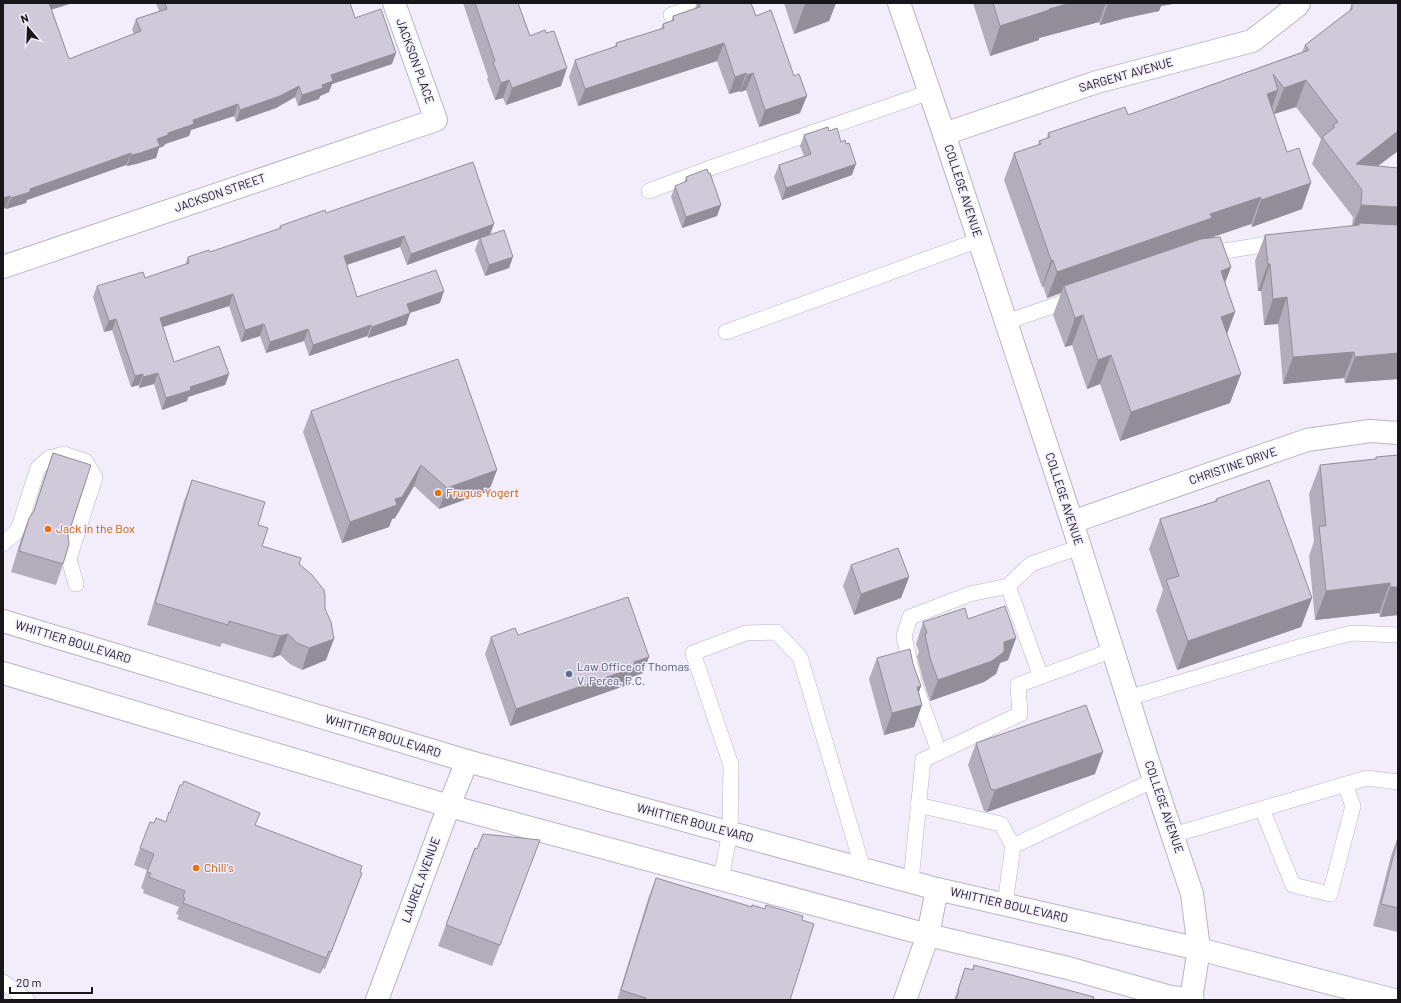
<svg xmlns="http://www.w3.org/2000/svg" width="1401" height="1003" viewBox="0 0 1401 1003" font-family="Barlow,sans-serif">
  <rect width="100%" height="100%" fill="#f2ecfb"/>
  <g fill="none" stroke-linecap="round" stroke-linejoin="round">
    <defs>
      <path id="service" d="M 671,15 L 704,3
        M 649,191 L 713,167 L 930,92
        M 1206,254 L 1281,242
        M 1006,322 L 1076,298
        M 726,332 L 979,240
        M 3,544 L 18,530 L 38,468 L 49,458 L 64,454 L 85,461 L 95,477 L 69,559 L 76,584
        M 1008,586 L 1041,677
        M 1128,698 L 1302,646 L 1352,633 L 1398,635
        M 939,752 L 914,682 L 904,636 L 910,617 L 970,594 L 1008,586 L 1031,564 L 1080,547
        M 918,805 L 1001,824 L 1013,846 L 1005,904
        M 1262,809 L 1293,885 L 1330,894 L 1353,806 L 1345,784
        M 1173,835 L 1367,778 L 1398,782
        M 1013,846 L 1154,780
        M 721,879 L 730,832 L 731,765 L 693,653 L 746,633 L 776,632 L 800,657 L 863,869
        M 911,881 L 923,760 L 1020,714 L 1018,685 L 1113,650
        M 3,982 L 27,1000"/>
      <path id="minor" d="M 944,134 L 1097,82 L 1252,41 L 1297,6 L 1299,3
        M 3,267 L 436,120 L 394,3
        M 1072,522 L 1307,440 L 1370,431 L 1398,433
        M 905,1000 L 928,935 L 937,889"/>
      <path id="tertiary" d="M 899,3 L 944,134 L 1072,522 L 1154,780 L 1192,894 L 1199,949 L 1191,999
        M 377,1000 L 449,806 L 467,761"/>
      <path id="primary" d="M 3,621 L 467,761 L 863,869 L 937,889 L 1199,949 L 1394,1000
        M 3,673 L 449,806 L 928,935 L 1068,968 L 1171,997 L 1193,1000"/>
    </defs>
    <!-- service casing -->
    <use href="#service" stroke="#bab4c3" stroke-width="16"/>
    <!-- minor casing -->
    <use href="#minor" stroke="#bab4c3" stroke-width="24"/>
    <!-- tertiary casing -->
    <use href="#tertiary" stroke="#bab4c3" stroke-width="24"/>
    <!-- primary casing -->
    <use href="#primary" stroke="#bab4c3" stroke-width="24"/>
    <!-- service -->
    <use href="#service" stroke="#fff" stroke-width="15"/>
    <!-- minor -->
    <use href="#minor" stroke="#fff" stroke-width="22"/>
    <!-- tertiary -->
    <use href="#tertiary" stroke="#fff" stroke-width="22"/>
    <!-- primary -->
    <use href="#primary" stroke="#fff" stroke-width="22"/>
  </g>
  <!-- wall -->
  <path fill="#b3adbb" d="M 156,3 L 350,3 L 355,18 L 392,64 L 332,84 L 329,92 L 320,96 L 319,99 L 298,106 L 295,97 L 276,108 L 236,122 L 234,116 L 191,130 L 189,136 L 165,144 L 164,146 L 159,148 L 156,158 L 136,164 L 127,166 L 126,165 L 27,200 L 26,203 L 6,209 L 6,208 L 52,10 L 69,59 L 134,34 L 132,30 L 136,19 L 159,11 Z
    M 463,3 L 518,3 L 530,36 L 561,86 L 506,105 L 503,98 L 495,100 L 487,79 L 488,77 Z
    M 697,3 L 751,3 L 756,16 L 800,113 L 759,127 L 746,90 L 740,92 L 740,91 L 729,94 L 717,61 L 578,106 L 569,77 L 575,60 L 615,47 L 616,43 L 661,29 L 663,24 L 671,21 L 673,16 L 695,8 Z
    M 784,3 L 836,3 L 829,21 L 794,34 Z
    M 973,3 L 1178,3 L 1161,6 L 1159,11 L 1126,18 L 1100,25 L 1099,22 L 1039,38 L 1039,40 L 990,56 Z
    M 1352,4 L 1398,5 L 1398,151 L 1378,166 L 1398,379 L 1345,383 L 1344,378 L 1283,384 L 1278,324 L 1264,325 L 1261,291 L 1258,291 L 1255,261 L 1265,235 L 1352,226 L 1353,217 L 1312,164 L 1321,139 L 1296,107 L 1274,114 L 1302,209 L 1252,227 L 1251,224 L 1211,238 L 1231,267 L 1225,283 L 1235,312 L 1227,334 L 1230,403 L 1120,441 L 1100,384 L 1087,389 L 1072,345 L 1065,347 L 1053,315 L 1061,293 L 1047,298 L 1043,286 L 1042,287 L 1004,180 L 1014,153 L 1038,145 L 1039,141 L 1047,138 L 1048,133 L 1128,115 L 1302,52 L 1305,45 L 1349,11 Z
    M 829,131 L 841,142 L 846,144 L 852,175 L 782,200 L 774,177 L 779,165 L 804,156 L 800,146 L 804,135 Z
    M 709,174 L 717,216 L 682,228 L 671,197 L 675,186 L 684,183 L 686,177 Z
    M 326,213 L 490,235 L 509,268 L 485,276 L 475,250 L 479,239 L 407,265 L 400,247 L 347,265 L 357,297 L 440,303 L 410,313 L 406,325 L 368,338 L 367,336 L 309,356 L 304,341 L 266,353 L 260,336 L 241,342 L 229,306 L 163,327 L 174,362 L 229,374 L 225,385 L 188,397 L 187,401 L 162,410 L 154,384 L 139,388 L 139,385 L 131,387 L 112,330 L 104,332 L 93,297 L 97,286 L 145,278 L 185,265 L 188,257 L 210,252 L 279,229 L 280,226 Z
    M 311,411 L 489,491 L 439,509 L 414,486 L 395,518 L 392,519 L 389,527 L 342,543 L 303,432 Z
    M 53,453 L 63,564 L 56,585 L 11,572 L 21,539 L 29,518 L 33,513 L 45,475 Z
    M 1376,457 L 1398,615 L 1380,617 L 1379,613 L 1315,620 L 1309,556 L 1314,541 L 1309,494 L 1320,465 L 1375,459 Z
    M 192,480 L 258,525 L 262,546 L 299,564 L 326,660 L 302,670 L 290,664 L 280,655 L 272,658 L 222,643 L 220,647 L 147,625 L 184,501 Z
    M 1216,499 L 1312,598 L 1301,627 L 1177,670 L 1156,610 L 1163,590 L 1149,549 L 1160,519 L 1215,501 Z
    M 851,565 L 909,577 L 901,598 L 854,615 L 843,586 Z
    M 968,619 L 1016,638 L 1008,660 L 1000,663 L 996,674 L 984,682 L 930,701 L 923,680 L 917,656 L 919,652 L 916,644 L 923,622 Z
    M 518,635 L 643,673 L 632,677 L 630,684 L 510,726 L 485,654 L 491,637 Z
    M 877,658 L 913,664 L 921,686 L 919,692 L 922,705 L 914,727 L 884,735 L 869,679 Z
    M 976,743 L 1095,774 L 987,812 L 984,811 L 968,765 Z
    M 166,822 L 255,825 L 362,873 L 325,969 L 323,968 L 320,974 L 177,919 L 179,915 L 176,914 L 179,907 L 143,893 L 144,890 L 141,888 L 147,870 L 134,865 L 140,848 L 154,823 Z
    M 1398,837 L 1398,932 L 1373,926 L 1391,856 Z
    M 540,840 L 492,966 L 438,946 L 475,848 L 477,849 Z
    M 656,878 L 752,907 L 802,920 L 790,1000 L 617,1000 L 648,899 Z
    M 974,965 L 1093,1000 L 954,1000 L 965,968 L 972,970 Z"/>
  <!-- shaded-wall -->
  <path fill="#928d98" d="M 48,3 L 73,3 L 44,12 Z
    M 809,3 L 836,3 L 829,21 L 794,34 L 805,4 Z
    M 1071,3 L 1106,3 L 1099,22 L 1039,38 L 1039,40 L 990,56 L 1000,26 L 1049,9 Z
    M 1108,3 L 1178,3 L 1161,6 L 1159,11 L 1126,18 L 1100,25 Z
    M 724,43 L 717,61 L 578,106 L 585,89 Z
    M 396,53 L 392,64 L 332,84 L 329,92 L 320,96 L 319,99 L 298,106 L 302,95 L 331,75 Z
    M 567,68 L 561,86 L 506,105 L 512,88 Z
    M 746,73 L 740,91 L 729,94 L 735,77 Z
    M 753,73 L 746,90 L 740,92 L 747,75 Z
    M 509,80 L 503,98 L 495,100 L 501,83 Z
    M 1306,80 L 1296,107 L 1274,114 L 1284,88 Z
    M 299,86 L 295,97 L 276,108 L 236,122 L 240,110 Z
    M 1278,90 L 1269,116 L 1267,94 Z
    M 807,96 L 800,113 L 759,127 L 765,110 Z
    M 238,104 L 234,116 L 191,130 L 189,136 L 165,144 L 164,146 L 159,148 L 156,158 L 136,164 L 127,166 L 131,155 L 157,139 L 193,120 Z
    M 1398,131 L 1398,151 L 1356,182 L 1356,164 Z
    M 131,153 L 126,165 L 27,200 L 26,203 L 6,209 L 11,198 L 30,189 Z
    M 856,164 L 852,175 L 782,200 L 786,188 Z
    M 1311,183 L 1302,209 L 1252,227 L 1261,200 Z
    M 10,196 L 6,208 L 3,209 L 3,198 Z
    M 1261,197 L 1251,224 L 1203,240 L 1064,286 L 1061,293 L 1047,298 L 1057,272 L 1210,214 Z
    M 721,205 L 717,216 L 682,228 L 686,217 Z
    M 1361,205 L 1398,207 L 1398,234 L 1359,225 L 1359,223 L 1356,232 L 1351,231 Z
    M 494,224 L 490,235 L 407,265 L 411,254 Z
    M 404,236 L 400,247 L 340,267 L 344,256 Z
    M 513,257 L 509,268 L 485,276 L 489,265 Z
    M 1051,260 L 1053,260 L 1043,286 L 1042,287 Z
    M 1268,264 L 1270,264 L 1261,291 L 1258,291 Z
    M 1231,267 L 1220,296 L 1221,271 Z
    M 444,291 L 440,303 L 403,315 L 407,304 Z
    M 233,294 L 229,306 L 156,329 L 160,318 Z
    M 1287,297 L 1278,324 L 1264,325 L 1273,299 Z
    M 1235,312 L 1224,342 L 1221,317 Z
    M 410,313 L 406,325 L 368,338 L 372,327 Z
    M 1083,315 L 1072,345 L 1065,347 L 1075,318 Z
    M 116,319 L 112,330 L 104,332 L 109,321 Z
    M 264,324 L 260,336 L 241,342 L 245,330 Z
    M 371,325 L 367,336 L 309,356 L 313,345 Z
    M 308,329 L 304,341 L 266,353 L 270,342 Z
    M 1354,352 L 1344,378 L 1283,384 L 1293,357 Z
    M 1398,353 L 1398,379 L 1345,383 L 1355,357 Z
    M 1111,355 L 1100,384 L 1087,389 L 1098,360 Z
    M 158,373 L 154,384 L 139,388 L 143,377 Z
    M 143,374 L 139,385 L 131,387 L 135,376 Z
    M 229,374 L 225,385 L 188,397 L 187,401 L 162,410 L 166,398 L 190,387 Z
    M 1241,374 L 1230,403 L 1120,441 L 1131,412 Z
    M 421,465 L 414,486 L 395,518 L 392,519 L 389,527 L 342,543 L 350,522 L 395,499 Z
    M 497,470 L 489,491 L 439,509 L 447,488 Z
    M 909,577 L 901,598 L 854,615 L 861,594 Z
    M 1390,583 L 1379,613 L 1315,620 L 1326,591 Z
    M 1390,587 L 1398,587 L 1398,615 L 1380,617 Z
    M 1312,598 L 1301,627 L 1177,670 L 1188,641 Z
    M 288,634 L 280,655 L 272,658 L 280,636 Z
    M 1016,638 L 1008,660 L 1000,663 L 996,674 L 984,682 L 930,701 L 938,680 L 1004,642 Z
    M 334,639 L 326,660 L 302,670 L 309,648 Z
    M 649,657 L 643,673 L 632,677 L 630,684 L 510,726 L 516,709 L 634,662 Z
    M 921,686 L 913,707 L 917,687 Z
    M 922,705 L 914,727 L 884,735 L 892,713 Z
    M 1103,752 L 1095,774 L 987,812 L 995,790 Z
    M 329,951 L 323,968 L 320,974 L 326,958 Z"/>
  <!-- building -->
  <path fill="#d0c9d9" stroke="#928d98" d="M 3,3 L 49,3 L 69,59 L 141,31 L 136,19 L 167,9 L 165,3 L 350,3 L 355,18 L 381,9 L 396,53 L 331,75 L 333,81 L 322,85 L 323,88 L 302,95 L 299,86 L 280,96 L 240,110 L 238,104 L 193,120 L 194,124 L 168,133 L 168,135 L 157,139 L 160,146 L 140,153 L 131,155 L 131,153 L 30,189 L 30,192 L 11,198 L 10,196 L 3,198 Z
    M 475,3 L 518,3 L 530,36 L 545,30 L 546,33 L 554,31 L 567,68 L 512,88 L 509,80 L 501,83 L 493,62 L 495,61 Z
    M 699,3 L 751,3 L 756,16 L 771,10 L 794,76 L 799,74 L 807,96 L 765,110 L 753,73 L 747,75 L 746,73 L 735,77 L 724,43 L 585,89 L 575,60 L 617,46 L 616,43 L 664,28 L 663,24 L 674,20 L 673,16 L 700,7 Z
    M 993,3 L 1071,3 L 1049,9 L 1049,10 L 1000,26 Z
    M 1353,3 L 1396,3 L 1398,5 L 1398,131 L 1356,164 L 1398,168 L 1398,207 L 1361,205 L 1362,190 L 1322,137 L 1335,127 L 1333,125 L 1338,122 L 1306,80 L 1284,88 L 1273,74 L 1278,90 L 1267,94 L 1287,152 L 1299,148 L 1311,183 L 1261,200 L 1261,197 L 1210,214 L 1212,218 L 1057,272 L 1053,260 L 1051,260 L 1014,153 L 1041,144 L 1039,141 L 1050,137 L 1048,133 L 1125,107 L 1128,115 L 1309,50 L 1305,45 L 1352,9 L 1352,4 Z
    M 828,127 L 829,131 L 837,128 L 841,142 L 845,140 L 846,144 L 849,143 L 856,164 L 786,188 L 779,165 L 811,154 L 804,135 Z
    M 473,162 L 494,224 L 411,254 L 404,236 L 344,256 L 357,297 L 436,270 L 444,291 L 407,304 L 410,313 L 372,327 L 371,325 L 313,345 L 308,329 L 270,342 L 264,324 L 245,330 L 233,294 L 160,318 L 174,362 L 219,346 L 229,374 L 190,387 L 191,390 L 166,398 L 158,373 L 143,377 L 143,374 L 135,376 L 116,319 L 109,321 L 97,286 L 143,272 L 145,278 L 189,263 L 188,257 L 209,250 L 210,252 L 281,228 L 280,226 L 325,210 L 326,213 Z
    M 707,169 L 709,174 L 710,173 L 721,205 L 686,217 L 675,186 L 687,181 L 686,177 Z
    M 1359,223 L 1398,225 L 1398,353 L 1355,357 L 1354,352 L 1293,357 L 1287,297 L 1273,299 L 1270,264 L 1268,264 L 1265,235 L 1359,225 Z
    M 504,230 L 513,257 L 489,265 L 480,238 Z
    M 1220,237 L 1231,267 L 1221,271 L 1235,312 L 1221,317 L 1241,374 L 1131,412 L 1111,355 L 1098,360 L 1083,315 L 1075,318 L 1064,286 L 1201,239 Z
    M 458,359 L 497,470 L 447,488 L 421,465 L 402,497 L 395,499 L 397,505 L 350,522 L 311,411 L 376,387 Z
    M 53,453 L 91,465 L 68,535 L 69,544 L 63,564 L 19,551 L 29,518 L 34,511 Z
    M 1398,455 L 1398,587 L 1390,587 L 1390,583 L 1326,591 L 1319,526 L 1326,526 L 1320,465 L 1376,459 L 1376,457 Z
    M 192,480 L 265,502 L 258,525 L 268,528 L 262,546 L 301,558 L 299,564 L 312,575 L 324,590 L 325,597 L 325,609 L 331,622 L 334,639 L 309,648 L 297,643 L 288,634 L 280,636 L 229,621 L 228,625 L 155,603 Z
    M 1269,480 L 1312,598 L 1188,641 L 1166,580 L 1179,576 L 1160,519 L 1217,501 L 1216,499 Z
    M 898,548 L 909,577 L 861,594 L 851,565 Z
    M 628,597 L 649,657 L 634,662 L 636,667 L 516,709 L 491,637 L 515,628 L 518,635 Z
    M 1005,606 L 1016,638 L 1004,642 L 1004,652 L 992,661 L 938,680 L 930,658 L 925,634 L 927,633 L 923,622 L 965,608 L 968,619 Z
    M 910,649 L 913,664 L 921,686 L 917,687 L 922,705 L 892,713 L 877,658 Z
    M 1086,705 L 1103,752 L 995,790 L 991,789 L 976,743 Z
    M 184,781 L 260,813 L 255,825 L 362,866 L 360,872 L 362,873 L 331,952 L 329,951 L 326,958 L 183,903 L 185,898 L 183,897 L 185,891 L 149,877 L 151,873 L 147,872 L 154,854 L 140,848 L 150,822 L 154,823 L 156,818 L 166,822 L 169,812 L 170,813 L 180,785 L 182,785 Z
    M 483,834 L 540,840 L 500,945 L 446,925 L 475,848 L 477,849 Z
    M 1398,838 L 1398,908 L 1381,904 Z
    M 656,878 L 752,907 L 752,905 L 765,909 L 766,905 L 803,916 L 802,920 L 814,924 L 790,1000 L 646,1000 L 646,998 L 621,990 Z
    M 974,965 L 1094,997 L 1093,1000 L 956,1000 L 959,991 L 958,990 L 965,968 L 973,970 Z"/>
  <!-- markers -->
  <g fill="#e8710a" stroke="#f2ecfb" stroke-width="1.5">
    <circle cx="438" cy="493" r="4"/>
    <circle cx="48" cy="529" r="4"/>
    <circle cx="196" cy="868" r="4"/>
  </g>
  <circle fill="#5c6f8a" stroke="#f2ecfb" stroke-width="1.5" cx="569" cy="674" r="4"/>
  <g text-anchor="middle" stroke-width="3" stroke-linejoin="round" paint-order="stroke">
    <!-- street labels -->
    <g font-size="12" fill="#18161b" stroke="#f2ecfb">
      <text transform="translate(415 61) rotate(70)" y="4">JACKSON PLACE</text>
      <text transform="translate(1126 75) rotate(-16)" y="4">SARGENT AVENUE</text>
      <text transform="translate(963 191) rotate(72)" y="4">COLLEGE AVENUE</text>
      <text transform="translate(220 193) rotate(-19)" y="4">JACKSON STREET</text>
      <text transform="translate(1233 466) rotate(-19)" y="4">CHRISTINE DRIVE</text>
      <text transform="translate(1064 499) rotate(72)" y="4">COLLEGE AVENUE</text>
      <text transform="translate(73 642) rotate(17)" y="4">WHITTIER BOULEVARD</text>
      <text transform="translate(383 736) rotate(17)" y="4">WHITTIER BOULEVARD</text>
      <text transform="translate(1164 807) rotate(71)" y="4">COLLEGE AVENUE</text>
      <text transform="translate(695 823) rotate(15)" y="4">WHITTIER BOULEVARD</text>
      <text transform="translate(421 880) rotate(-70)" y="4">LAUREL AVENUE</text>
      <text transform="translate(1009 905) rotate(13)" y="4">WHITTIER BOULEVARD</text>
    </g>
    <!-- food labels -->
    <g font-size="12" fill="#c56008" stroke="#f2ecfb" text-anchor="start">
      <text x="446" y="497">Frugus Yogert</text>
      <text x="56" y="533">Jack in the Box</text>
      <text x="204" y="872">Chili's</text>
    </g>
    <!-- service labels -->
    <g font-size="12" fill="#4e5e75" stroke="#f2ecfb" text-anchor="start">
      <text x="577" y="671">Law Office of Thomas<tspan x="577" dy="14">V. Perea, P.C.</tspan></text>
    </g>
  </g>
  <!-- border -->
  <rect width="1401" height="1003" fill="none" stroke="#18161b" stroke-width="8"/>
  <!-- north arrow -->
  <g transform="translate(28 28) rotate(341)" stroke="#f2ecfb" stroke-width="3" paint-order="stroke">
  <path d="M0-3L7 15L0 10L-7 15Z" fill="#18161b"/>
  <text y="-6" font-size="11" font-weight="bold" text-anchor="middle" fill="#18161b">N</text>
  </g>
  <!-- scale -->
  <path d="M10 987v6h82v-6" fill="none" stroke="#18161b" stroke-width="2"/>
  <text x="16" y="987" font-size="12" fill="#18161b" stroke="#f2ecfb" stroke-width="3" paint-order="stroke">20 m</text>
</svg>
